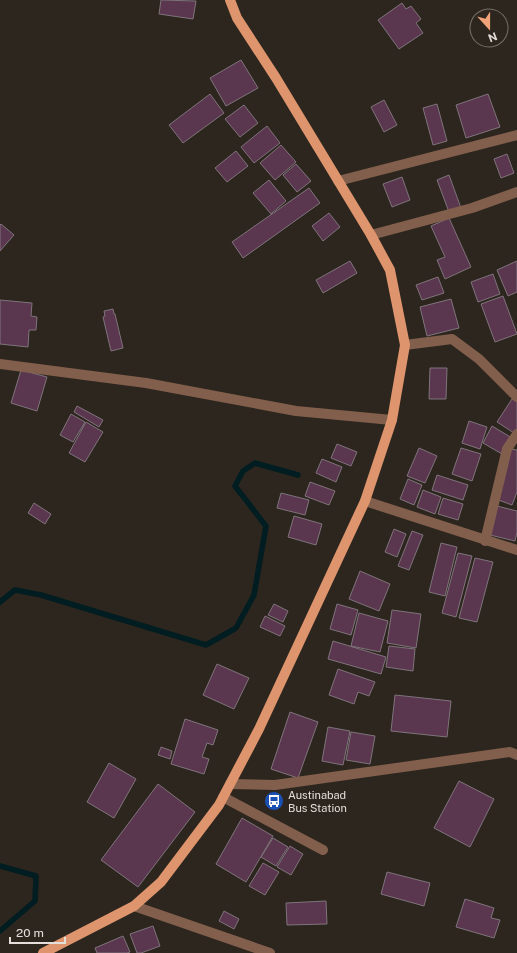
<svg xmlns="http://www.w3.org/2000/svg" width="517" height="953" viewBox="0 0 517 953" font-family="'Public Sans',sans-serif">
  <rect width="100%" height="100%" fill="#2d261e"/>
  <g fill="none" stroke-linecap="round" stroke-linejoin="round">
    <!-- stream -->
    <path stroke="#001d21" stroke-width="5.5" d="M 0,602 L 15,590 L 41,595 L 206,645 L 236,628 L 254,595 L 266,526 L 235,486 L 243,471 L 255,463 L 298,475
      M 0,866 L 36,876 L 35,901 L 0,931"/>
  </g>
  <!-- building -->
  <path fill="#5a374f" stroke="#7f747b" d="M 161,0 L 196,1 L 193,19 L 159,14 Z
    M 402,3 L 406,9 L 411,6 L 421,19 L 416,23 L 423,33 L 399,49 L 378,20 Z
    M 241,60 L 258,88 L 226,106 L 210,78 Z
    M 210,94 L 224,113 L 183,143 L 169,125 Z
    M 488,94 L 500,127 L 466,138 L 456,105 Z
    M 384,100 L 397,125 L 384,132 L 371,107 Z
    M 437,104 L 447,141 L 433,145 L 423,108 Z
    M 244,105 L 258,123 L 240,137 L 225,119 Z
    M 267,126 L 280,143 L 254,163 L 241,147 Z
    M 281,145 L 296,162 L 275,180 L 260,163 Z
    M 236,151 L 248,166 L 227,182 L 215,168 Z
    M 507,154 L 514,173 L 501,178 L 494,159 Z
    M 296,164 L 311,181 L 297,192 L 283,175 Z
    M 449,175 L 461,208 L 449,212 L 437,180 Z
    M 402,177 L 410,200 L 392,207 L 383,184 Z
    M 269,180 L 286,201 L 271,214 L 253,193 Z
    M 309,188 L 320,203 L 243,258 L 232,242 Z
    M 329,213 L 340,227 L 323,241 L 312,226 Z
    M 449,218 L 471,267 L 445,279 L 437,260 L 445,257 L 431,226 Z
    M 1,224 L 14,235 L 0,251 L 0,225 Z
    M 350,261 L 357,273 L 323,293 L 316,280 Z
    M 517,261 L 517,292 L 508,296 L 497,270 Z
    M 493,274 L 500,294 L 478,302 L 471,282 Z
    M 438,277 L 444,293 L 422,300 L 416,285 Z
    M 503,296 L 517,334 L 495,342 L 481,304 Z
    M 451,299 L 459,328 L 427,336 L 420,307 Z
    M 0,300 L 32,303 L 31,316 L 37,317 L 36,330 L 29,330 L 28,347 L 0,344 Z
    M 113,309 L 114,314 L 115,314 L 123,348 L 111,351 L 103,317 L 105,316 L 104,311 Z
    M 430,368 L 447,368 L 446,399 L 429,399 Z
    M 21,370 L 47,377 L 37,411 L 11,403 Z
    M 512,399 L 517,402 L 517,429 L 514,433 L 497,422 Z
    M 77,406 L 103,420 L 99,427 L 74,412 Z
    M 71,414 L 85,422 L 73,442 L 60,435 Z
    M 469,421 L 487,427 L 480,449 L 462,443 Z
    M 86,422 L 103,432 L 85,462 L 69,453 Z
    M 492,426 L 512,438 L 502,454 L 483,443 Z
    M 337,444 L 357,452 L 351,466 L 331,458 Z
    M 419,448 L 437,456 L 425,483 L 407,476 Z
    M 461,448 L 481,454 L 472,481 L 452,474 Z
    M 510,449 L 517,450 L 517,492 L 512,505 L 496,499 Z
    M 322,459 L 342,467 L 336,482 L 316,473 Z
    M 437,475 L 468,485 L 463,500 L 432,490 Z
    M 408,479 L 422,485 L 414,505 L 400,499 Z
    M 310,482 L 335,491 L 329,505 L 305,496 Z
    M 423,490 L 441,497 L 435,514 L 417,507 Z
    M 281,493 L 309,500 L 305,515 L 277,508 Z
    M 443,498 L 463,504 L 458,520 L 438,514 Z
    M 34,503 L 51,514 L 45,524 L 28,513 Z
    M 497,506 L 517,511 L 517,532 L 515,541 L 490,535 Z
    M 294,516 L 322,524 L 316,545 L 288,537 Z
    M 394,529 L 406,534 L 397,557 L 385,552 Z
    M 412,531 L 423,535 L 409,570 L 398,566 Z
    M 441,543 L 457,547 L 445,596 L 429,592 Z
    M 458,553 L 472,556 L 456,617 L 442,613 Z
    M 475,558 L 493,562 L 477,622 L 459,618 Z
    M 360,571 L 390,584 L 379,611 L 349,599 Z
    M 274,604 L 288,611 L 283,622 L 268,615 Z
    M 337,604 L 358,610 L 351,635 L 330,629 Z
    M 392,610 L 421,614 L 416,648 L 387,643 Z
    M 359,613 L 388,621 L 380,652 L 351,646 Z
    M 265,616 L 285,626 L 280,636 L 260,627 Z
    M 333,641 L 386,657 L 381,674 L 328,659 Z
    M 389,646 L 415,649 L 413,671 L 386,667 Z
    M 217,664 L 249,678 L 234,709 L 203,695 Z
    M 338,669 L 375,682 L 369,696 L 358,692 L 354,704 L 329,695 Z
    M 395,695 L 451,701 L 447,737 L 391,731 Z
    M 290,712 L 318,722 L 298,778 L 271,769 Z
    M 185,719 L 218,730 L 213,745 L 207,743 L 202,757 L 209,759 L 204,774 L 171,764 Z
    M 328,727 L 350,731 L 343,765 L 322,761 Z
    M 351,732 L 375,736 L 370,764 L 346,760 Z
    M 161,747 L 172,751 L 170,759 L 158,755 Z
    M 109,763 L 136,779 L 114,818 L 87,802 Z
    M 459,781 L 494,799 L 470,847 L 434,828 Z
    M 158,784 L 195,812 L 138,887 L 101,860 Z
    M 242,818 L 273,836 L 246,882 L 216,864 Z
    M 273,838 L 288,847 L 276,866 L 261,857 Z
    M 290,846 L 303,854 L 291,875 L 277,867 Z
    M 263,863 L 279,872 L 265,895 L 249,886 Z
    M 387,872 L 430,883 L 424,906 L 381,894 Z
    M 465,899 L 494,908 L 491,918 L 500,920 L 494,938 L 456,927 Z
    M 326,901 L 327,924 L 287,925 L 286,903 Z
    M 224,911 L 239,919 L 234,929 L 219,921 Z
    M 153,926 L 160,946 L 141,953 L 137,953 L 130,934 Z
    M 123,936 L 130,952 L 127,953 L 97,953 L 95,948 Z"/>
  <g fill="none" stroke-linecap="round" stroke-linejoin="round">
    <!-- minor -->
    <path stroke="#825f4c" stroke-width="10" d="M 338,181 L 517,135
      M 371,235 L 472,208 L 517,192
      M 405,345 L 452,339 L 479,359 L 517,397
      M 0,364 L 146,383 L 296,411 L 392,420
      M 365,501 L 517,550
      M 485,541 L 507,449 L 517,434
      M 230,784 L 275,785 L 510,752 L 517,755
      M 223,797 L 323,850
      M 134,906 L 270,953"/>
    <!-- major -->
    <path stroke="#de956d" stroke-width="10" d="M 43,953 L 134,906 L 161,882 L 219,805 L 259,729 L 365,501 L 392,420 L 405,345 L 390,270 L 371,235 L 276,78 L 237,18 L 230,0"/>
  </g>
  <!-- icons -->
  <defs>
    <symbol id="bus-disc" viewBox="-11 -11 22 22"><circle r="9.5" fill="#1a4fb4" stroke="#2d261e"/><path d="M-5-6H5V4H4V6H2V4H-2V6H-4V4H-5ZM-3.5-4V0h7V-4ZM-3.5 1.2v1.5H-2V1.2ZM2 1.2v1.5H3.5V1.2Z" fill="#fff"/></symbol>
  </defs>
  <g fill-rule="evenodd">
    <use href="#bus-disc" x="263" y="790" width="22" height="22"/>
  </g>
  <g text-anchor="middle" stroke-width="3" stroke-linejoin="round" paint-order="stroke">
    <!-- poi labels -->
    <g font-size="11" fill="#e4dfda" stroke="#2d261e" text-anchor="start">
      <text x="288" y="799">Austinabad<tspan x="288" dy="13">Bus Station</tspan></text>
    </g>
  </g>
  <!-- north arrow -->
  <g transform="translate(489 28) rotate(159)"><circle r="19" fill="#2d261e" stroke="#767069"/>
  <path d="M0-3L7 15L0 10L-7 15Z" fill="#f0a279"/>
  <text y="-6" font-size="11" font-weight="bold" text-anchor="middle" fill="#e4dfda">N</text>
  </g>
  <!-- scale -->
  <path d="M10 937v6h55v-6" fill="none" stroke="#e4dfda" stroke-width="2"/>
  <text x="16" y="937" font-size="12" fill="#e4dfda" stroke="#2d261e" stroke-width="3" paint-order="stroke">20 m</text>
</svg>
